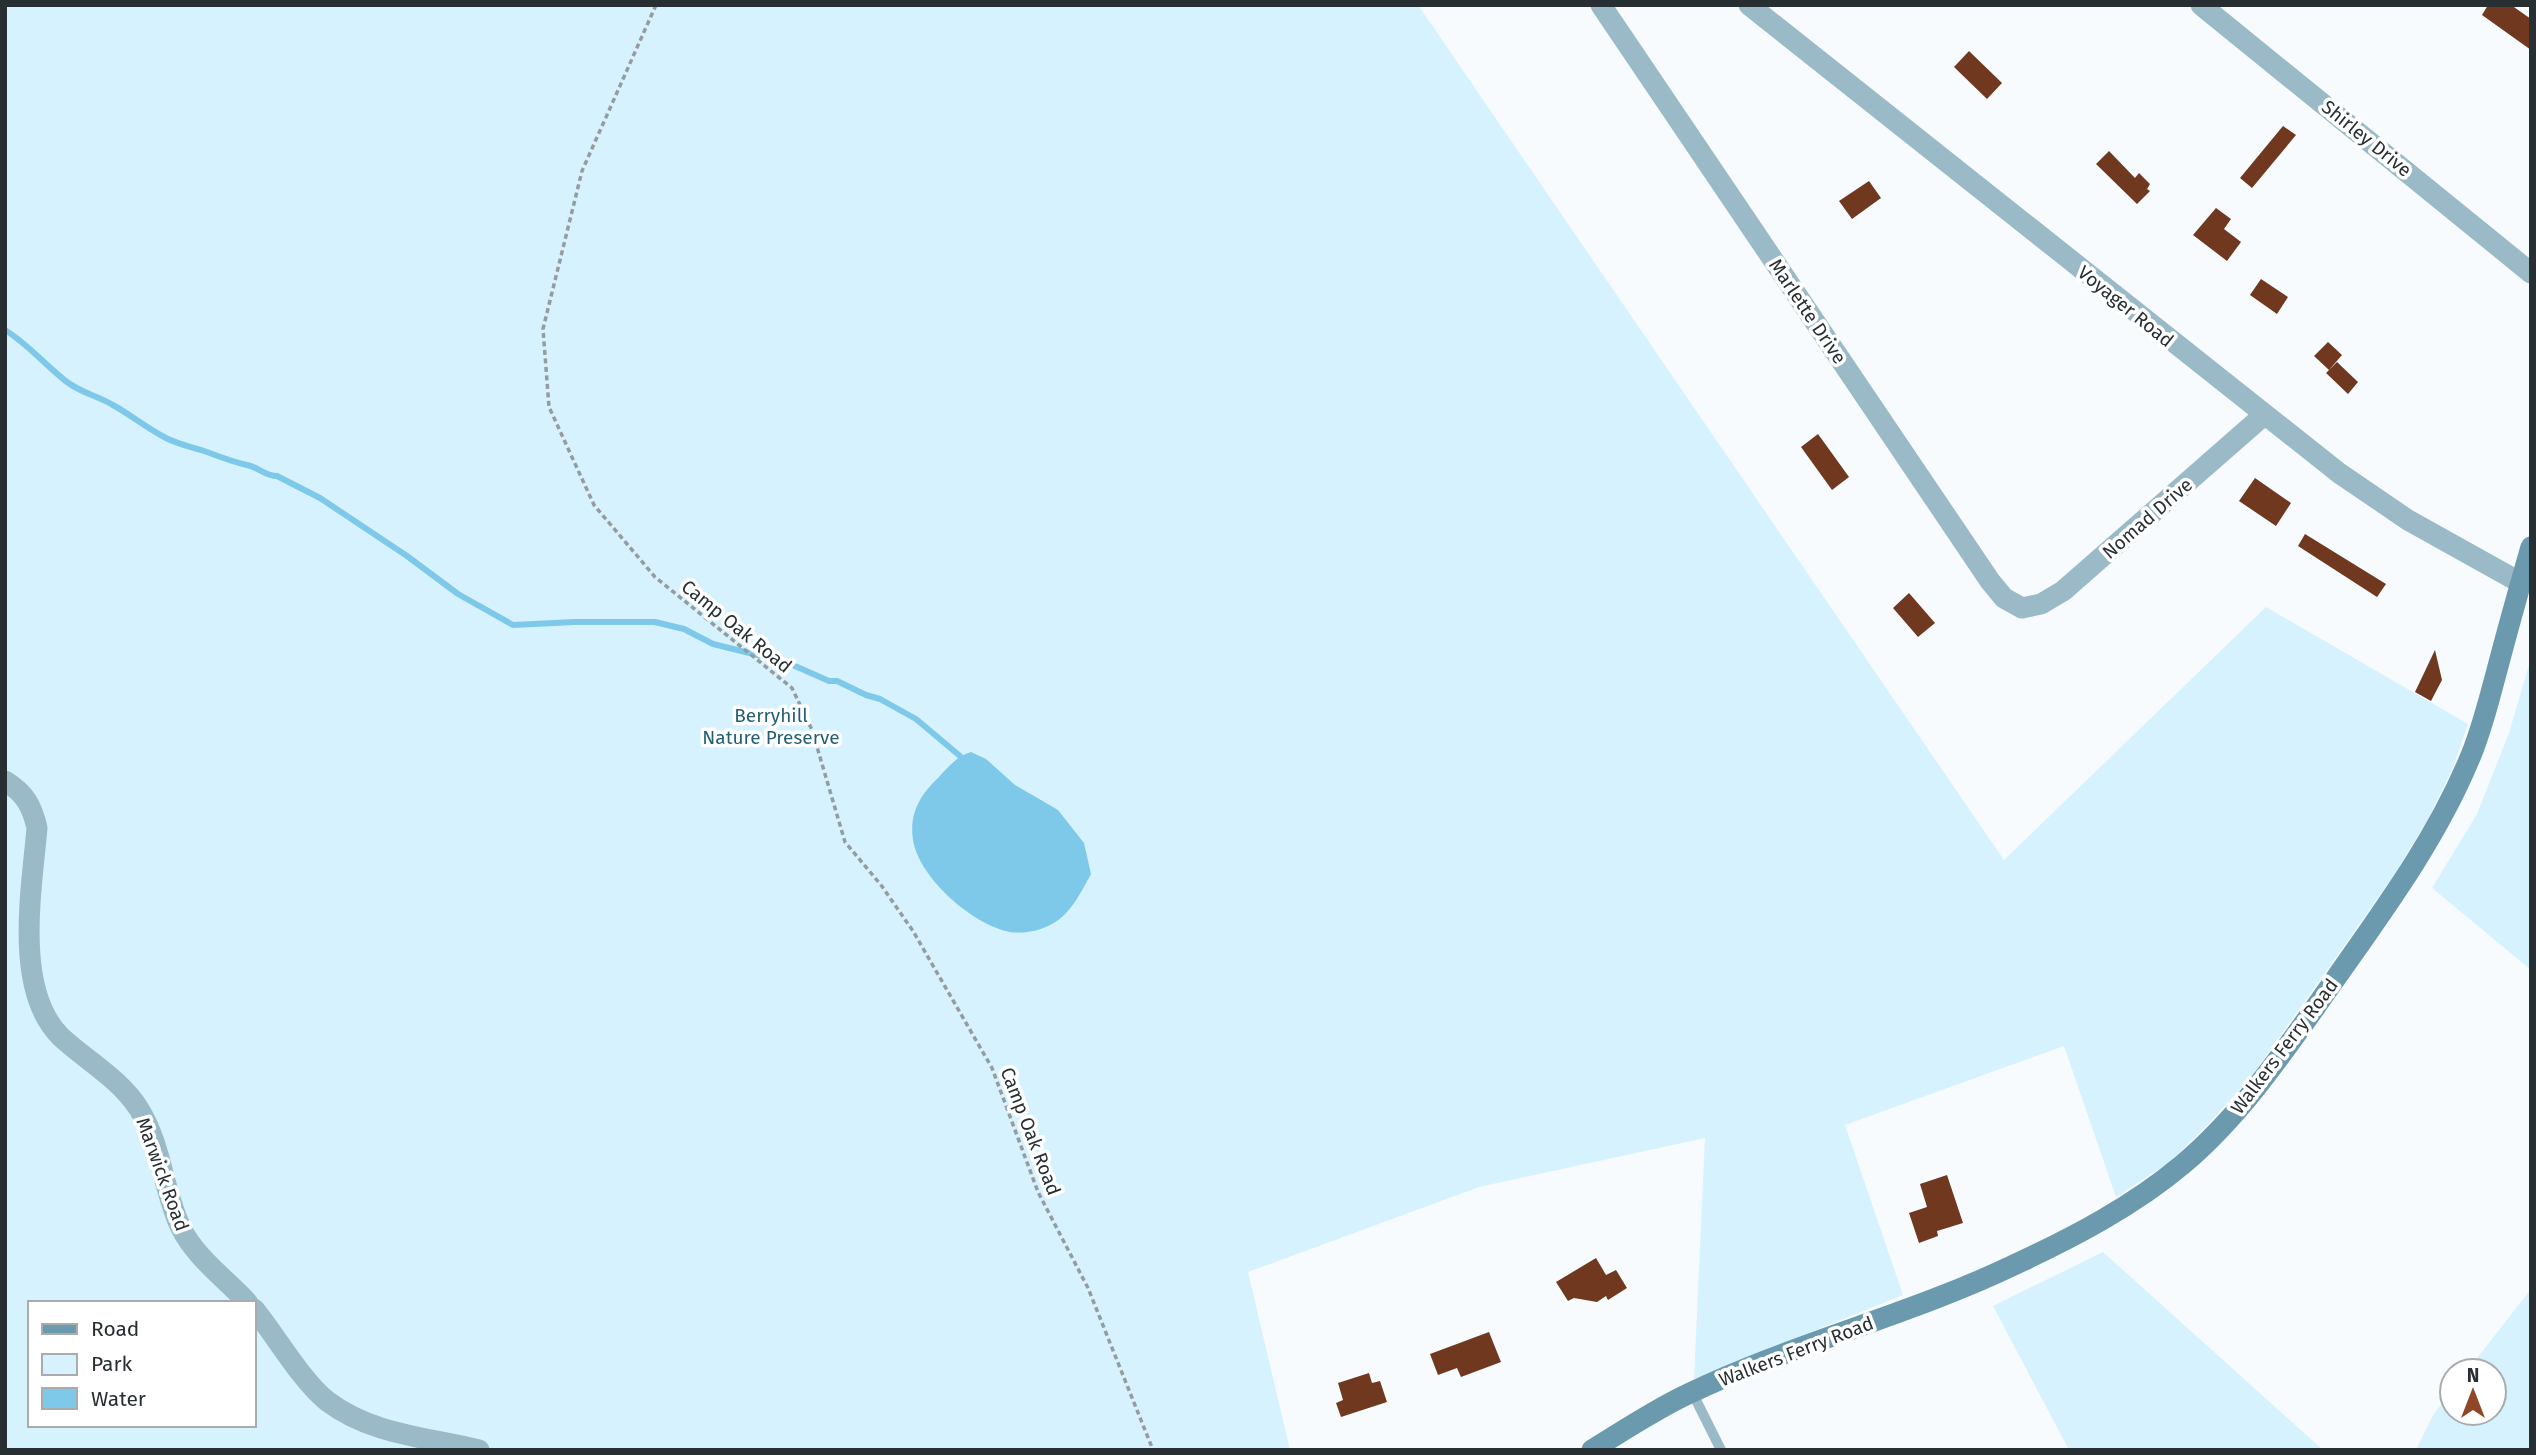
<svg xmlns="http://www.w3.org/2000/svg" width="2536" height="1455" viewBox="0 0 2536 1455" font-family="'Fira Sans',sans-serif">
  <rect width="100%" height="100%" fill="#f7fbfd"/>
  <!-- green -->
  <path fill="#d6f2fe" fill-rule="evenodd" d="M 5,5 L 1418,5 L 2004,860 L 2266,607 L 2468,724 L 2452,770 L 2427,821 L 2392,878 L 2251,1077 L 2212,1120 L 2171,1161 L 2116,1197 L 2064,1046 L 1845,1125 L 1903,1295 L 1694,1379 L 1705,1138 L 1479,1187 L 1248,1272 L 1290,1450 L 5,1450 ZM 30,1303 L 254,1303 L 254,1425 L 30,1425 Z
    M 2531,658 L 2531,970 L 2432,888 L 2477,814 L 2509,733 Z
    M 2103,1252 L 2323,1450 L 2069,1450 L 1993,1306 Z
    M 2531,1289 L 2531,1450 L 2416,1450 L 2433,1415 L 2452,1390 L 2452,1413 L 2494,1413 L 2494,1371 L 2467,1371 Z"/>
  <!-- water -->
  <path fill="#7ec9e9" d="M 971,752 L 986,759 L 1015,785 L 1058,810 L 1084,843 L 1091,874 C 1081,892 1071,914 1052,924 C 1039,931 1024,934 1010,932 C 973,925 919,878 913,840 C 909,814 920,795 938,778 C 948,767 957,756 971,752 Z"/>
  <g fill="none" stroke-linecap="round" stroke-linejoin="round">
    <!-- stream -->
    <path stroke="#7ec9e9" stroke-width="6" d="M 5,330 C 28,344 46,366 67,382 C 80,392 97,396 111,404 C 130,414 146,428 166,438 C 179,445 194,447 207,452 C 220,457 233,462 247,465 C 258,467 265,476 277,476 L 320,498 L 407,556 L 458,594 L 513,625 L 575,622 L 655,622 L 684,629 L 713,644 L 786,662 L 829,681 L 837,681 L 866,695 L 880,699 L 916,719 L 960,756 L 963,762"/>
  </g>
  <!-- building -->
  <path fill="#70381f" d="M 2488,5 L 2511,5 L 2531,19 L 2531,50 L 2482,15 Z
    M 1969,51 L 2002,83 L 1987,99 L 1954,67 Z
    M 2283,126 L 2296,135 L 2252,188 L 2240,178 Z
    M 2109,151 L 2135,178 L 2139,173 L 2150,184 L 2147,189 L 2150,191 L 2137,204 L 2096,164 Z
    M 1869,181 L 1881,198 L 1852,219 L 1839,201 Z
    M 2216,208 L 2231,219 L 2224,229 L 2241,242 L 2227,261 L 2193,235 Z
    M 2261,279 L 2288,297 L 2277,314 L 2250,295 Z
    M 2328,342 L 2342,355 L 2329,370 L 2314,356 Z
    M 2337,362 L 2358,382 L 2348,394 L 2326,373 Z
    M 1818,434 L 1849,477 L 1832,490 L 1801,447 Z
    M 2255,478 L 2291,503 L 2276,526 L 2239,501 Z
    M 2305,534 L 2386,584 L 2377,597 L 2298,546 Z
    M 1909,593 L 1935,623 L 1918,637 L 1893,608 Z
    M 2435,650 L 2442,680 L 2431,701 L 2415,692 Z
    M 1947,1175 L 1963,1223 L 1937,1231 L 1938,1236 L 1919,1243 L 1909,1213 L 1927,1207 L 1920,1184 Z
    M 1596,1258 L 1606,1275 L 1616,1270 L 1627,1288 L 1608,1300 L 1606,1296 L 1597,1302 L 1574,1298 L 1568,1301 L 1556,1282 Z
    M 1489,1332 L 1501,1362 L 1461,1377 L 1457,1368 L 1438,1375 L 1430,1354 Z
    M 1369,1373 L 1372,1383 L 1380,1381 L 1387,1402 L 1341,1417 L 1336,1403 L 1343,1400 L 1338,1383 Z"/>
  <g fill="none" stroke-linecap="round" stroke-linejoin="round">
    <!-- path -->
    <path stroke="#969c9e" stroke-width="3.5" stroke-dasharray="5 3.5" stroke-linecap="butt" d="M 656,5 L 582,171 L 543,329 L 549,407 L 594,505 L 655,577 L 792,688 L 812,730 L 845,842 L 881,885 L 913,931 L 992,1068 L 1038,1192 L 1088,1288 L 1153,1450"/>
    <!-- lane -->
    <path stroke="#9bbac8" stroke-width="10" d="M 1692,1392 L 1721,1450"/>
    <!-- street -->
    <path stroke="#9bbac8" stroke-width="21" d="M 1601,5 L 1990,581 L 2004,598 L 2022,608 L 2041,604 L 2063,591 L 2264,415
      M 1749,5 L 2339,473 L 2408,520 L 2521,583
      M 2201,5 L 2531,273
      M 5,781 C 25,793 32,806 37,828 C 32,888 13,990 61,1037 C 87,1061 120,1079 139,1109 C 162,1146 163,1191 181,1228 C 196,1258 226,1279 248,1303
      M 254,1309 C 276,1336 301,1380 327,1401 C 372,1435 426,1437 479,1450"/>
    <!-- secondary -->
    <path stroke="#6b9aaf" stroke-width="21" d="M 1592,1450 C 1623,1431 1654,1410 1688,1394 C 1794,1343 1910,1315 2016,1264 C 2074,1237 2133,1206 2182,1165 C 2244,1113 2289,1044 2336,978 C 2385,908 2436,839 2469,760 C 2481,733 2488,703 2496,674 C 2507,632 2519,589 2531,547"/>
  </g>
  <g text-anchor="middle" stroke-width="7" stroke-linejoin="round" paint-order="stroke">
    <!-- street labels -->
    <g font-size="19" fill="#272f32" stroke="#fff">
      <text transform="translate(2367 138) rotate(39)" y="7">Shirley Drive</text>
      <text transform="translate(2126 306) rotate(39)" y="7">Voyager Road</text>
      <text transform="translate(1808 311) rotate(56)" y="7">Marlette Drive</text>
      <text transform="translate(2147 518) rotate(-41)" y="7">Nomad Drive</text>
      <text transform="translate(737 626) rotate(39)" y="7">Camp Oak Road</text>
      <text transform="translate(2284 1046) rotate(-53)" y="7">Walkers Ferry Road</text>
      <text transform="translate(1031 1131) rotate(69)" y="7">Camp Oak Road</text>
      <text transform="translate(163 1174) rotate(70)" y="7">Marwick Road</text>
      <text transform="translate(1796 1351) rotate(-21)" y="7">Walkers Ferry Road</text>
    </g>
    <!-- park labels -->
    <g font-size="19" fill="#245f75" stroke="#fff">
      <text x="771" y="722">Berryhill<tspan x="771" dy="22">Nature Preserve</tspan></text>
    </g>
  </g>
  <!-- border -->
  <rect width="2536" height="1455" fill="none" stroke="#272f32" stroke-width="14"/>
  <!-- legend -->
  <rect x="28" y="1301" width="228" height="126" fill="#ffffff" stroke="#a9acad" stroke-width="2"/>
  <rect x="42" y="1324" width="35" height="10" fill="#6b9aaf" stroke="#a9acad" stroke-width="2"/>
  <text x="91" y="1336" font-size="21" fill="#272f32">Road</text>
  <rect x="42" y="1354" width="35" height="21" fill="#d6f2fe" stroke="#a9acad" stroke-width="2"/>
  <text x="91" y="1371" font-size="21" fill="#272f32">Park</text>
  <rect x="42" y="1388" width="35" height="21" fill="#7ec9e9" stroke="#a9acad" stroke-width="2"/>
  <text x="91" y="1406" font-size="21" fill="#272f32">Water</text>
  <!-- north arrow -->
  <g transform="translate(2473 1392)"><circle r="33" fill="#ffffff" stroke="#a9acad" stroke-width="2"/>
  <path d="M0-5L12 26L0 18L-12 26Z" fill="#8f4726"/>
  <text y="-10" font-size="19" font-weight="bold" text-anchor="middle" fill="#272f32">N</text>
  </g>
</svg>
